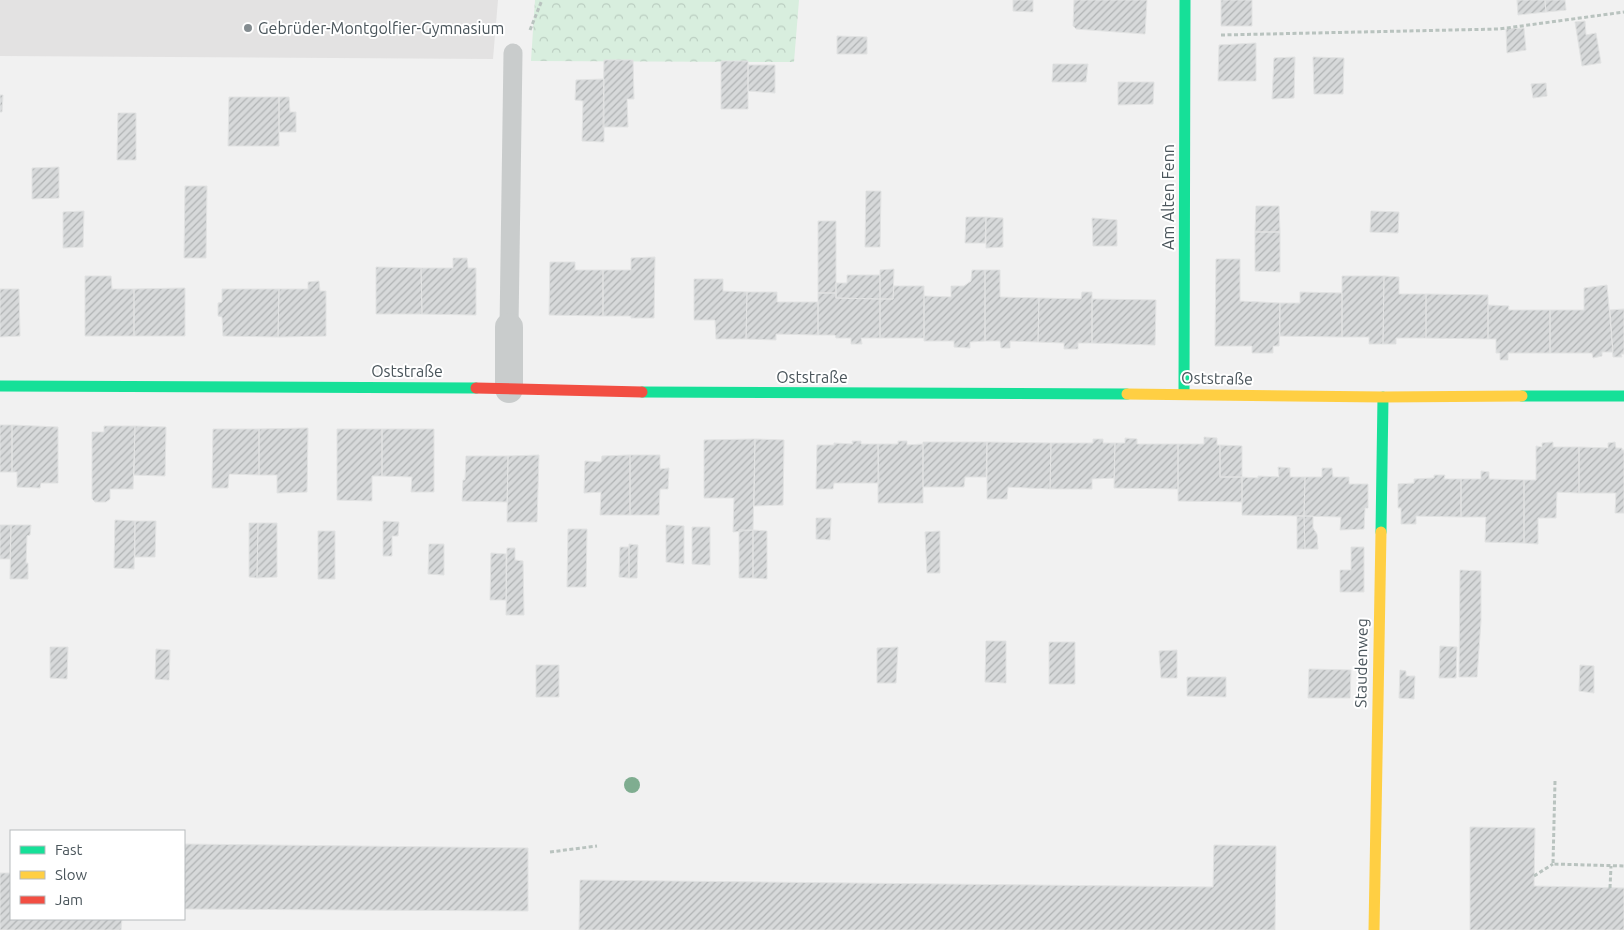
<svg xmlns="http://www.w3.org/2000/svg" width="1624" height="930" viewBox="0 0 1624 930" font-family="Ubuntu,sans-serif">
  <defs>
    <pattern id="park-crowns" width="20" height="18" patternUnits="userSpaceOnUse" patternTransform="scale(1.25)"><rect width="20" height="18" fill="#d8eede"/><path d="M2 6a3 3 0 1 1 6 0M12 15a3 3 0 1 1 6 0" fill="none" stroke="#bbcec1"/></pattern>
    <pattern id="building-hatch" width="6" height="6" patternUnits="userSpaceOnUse" patternTransform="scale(1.25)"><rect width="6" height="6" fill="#d7d9da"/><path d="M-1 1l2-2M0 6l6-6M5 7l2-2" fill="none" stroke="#b0b3b4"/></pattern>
  </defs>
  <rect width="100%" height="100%" fill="#f1f1f1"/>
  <!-- education -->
  <path fill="#e3e2e2" d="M 0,0 L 498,0 L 493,59 L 0,56 Z"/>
  <!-- park -->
  <path fill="url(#park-crowns)" d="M 535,0 L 799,0 L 794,62 L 531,61 Z"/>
  <!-- building -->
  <path fill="url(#building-hatch)" stroke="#e2e3e3" d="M 1013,0 L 1033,0 L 1033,12 L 1013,11 Z
    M 1074,0 L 1147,0 L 1145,34 L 1076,29 L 1073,26 Z
    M 1221,0 L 1252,0 L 1252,26 L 1221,26 Z
    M 1517,0 L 1545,0 L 1546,12 L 1518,15 Z
    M 1545,0 L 1565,0 L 1566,10 L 1546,12 Z
    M 1585,21 L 1586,35 L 1596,33 L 1601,63 L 1582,66 L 1575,22 Z
    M 1524,28 L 1526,50 L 1507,53 L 1506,29 Z
    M 837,36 L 867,37 L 867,54 L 837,54 Z
    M 1256,43 L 1256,81 L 1218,81 L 1219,45 Z
    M 1295,57 L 1294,98 L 1272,99 L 1274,58 Z
    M 1313,57 L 1344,58 L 1343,94 L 1314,94 Z
    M 604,60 L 633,60 L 634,99 L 627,99 L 628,127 L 603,127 Z
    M 721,61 L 748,61 L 748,109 L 721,109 Z
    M 1053,64 L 1088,64 L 1086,82 L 1052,82 Z
    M 748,65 L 775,65 L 775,93 L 748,91 Z
    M 604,79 L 604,142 L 582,141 L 583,101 L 575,100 L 576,80 Z
    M 1118,82 L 1154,82 L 1153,104 L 1118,105 Z
    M 1546,83 L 1547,96 L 1533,98 L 1531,84 Z
    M 0,95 L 3,95 L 2,112 L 0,112 Z
    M 229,97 L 279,97 L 279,146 L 228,146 Z
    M 279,97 L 289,97 L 290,112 L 296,112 L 296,132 L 279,132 Z
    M 118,113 L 136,113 L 136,160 L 117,160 Z
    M 59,167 L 59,198 L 32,199 L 32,168 Z
    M 185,186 L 207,186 L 206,258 L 184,258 Z
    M 866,191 L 881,191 L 880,247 L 865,247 Z
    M 1256,206 L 1279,206 L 1280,232 L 1255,232 Z
    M 84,211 L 83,247 L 63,248 L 63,212 Z
    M 1371,211 L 1399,212 L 1398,233 L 1370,232 Z
    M 966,217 L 986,217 L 985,243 L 965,243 Z
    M 986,217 L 1003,218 L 1003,247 L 986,248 Z
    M 1092,218 L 1117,220 L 1117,246 L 1093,246 Z
    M 818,221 L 836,221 L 836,293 L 818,293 Z
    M 1255,232 L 1280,232 L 1280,272 L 1255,271 Z
    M 655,257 L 654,318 L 631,318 L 631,316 L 603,316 L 603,270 L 631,270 L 631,258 Z
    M 453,258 L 467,258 L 468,268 L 476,268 L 476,315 L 422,314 L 421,268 L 453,268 Z
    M 1216,259 L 1240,259 L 1240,301 L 1280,303 L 1279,346 L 1273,346 L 1273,353 L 1252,353 L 1252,346 L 1215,346 Z
    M 550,262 L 575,262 L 575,270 L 603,270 L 603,316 L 549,315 Z
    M 376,267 L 421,268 L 422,314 L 376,314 Z
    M 894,269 L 893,299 L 880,299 L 880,270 Z
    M 972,270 L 985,270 L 985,341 L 970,342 L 970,348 L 954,347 L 954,341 L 924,341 L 924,296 L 951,297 L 951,286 L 964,286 L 971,281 Z
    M 985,270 L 1000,270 L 1000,297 L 1039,298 L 1038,342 L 1010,341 L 1010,348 L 1001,348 L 1000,341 L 985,341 Z
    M 847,275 L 880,275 L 880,299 L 836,298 L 836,283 L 847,283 Z
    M 85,276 L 111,276 L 112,289 L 134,289 L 134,336 L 85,336 Z
    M 1342,276 L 1384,276 L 1383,344 L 1369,344 L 1369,337 L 1342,337 Z
    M 1384,276 L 1399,277 L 1399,294 L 1426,294 L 1426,338 L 1396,338 L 1396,344 L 1383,344 Z
    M 694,279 L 723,279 L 723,291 L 747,292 L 746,339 L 716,339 L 715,320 L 694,320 Z
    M 319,281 L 320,291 L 326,291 L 326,336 L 278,337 L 279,289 L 308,289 L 308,282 Z
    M 1607,285 L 1613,352 L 1602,352 L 1602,356 L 1593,358 L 1592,353 L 1550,353 L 1550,310 L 1584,310 L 1584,288 Z
    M 894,286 L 924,286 L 924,338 L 880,338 L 880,299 L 893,299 Z
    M 185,288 L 185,336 L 134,336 L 134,289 Z
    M 0,289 L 19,289 L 20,336 L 0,337 Z
    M 222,289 L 279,289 L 278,337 L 223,336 L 222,317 L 218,316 L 218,303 L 222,302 Z
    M 747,292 L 777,292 L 777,302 L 818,302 L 818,335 L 776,334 L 776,340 L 746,339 Z
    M 1082,292 L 1092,292 L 1092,343 L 1078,343 L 1078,349 L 1064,349 L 1064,343 L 1038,342 L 1039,298 L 1081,299 Z
    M 1300,292 L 1342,293 L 1342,337 L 1280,336 L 1280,303 L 1300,303 Z
    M 818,293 L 836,293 L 836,298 L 880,299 L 880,338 L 861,338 L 862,344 L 851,344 L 851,338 L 836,338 L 835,335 L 818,335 Z
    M 1426,294 L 1488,295 L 1488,339 L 1426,338 Z
    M 1092,299 L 1156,300 L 1155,345 L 1092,343 Z
    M 1488,305 L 1509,306 L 1508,310 L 1550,310 L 1550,353 L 1508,353 L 1508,360 L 1500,360 L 1500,353 L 1496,353 L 1496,339 L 1488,339 Z
    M 1624,309 L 1624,354 L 1621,354 L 1622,357 L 1613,357 L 1610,310 Z
    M 0,425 L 12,425 L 12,472 L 0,472 Z
    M 12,425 L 58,427 L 58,483 L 41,483 L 40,488 L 17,487 L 17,472 L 12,472 Z
    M 104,426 L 135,426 L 133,489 L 110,489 L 110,499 L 106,502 L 95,502 L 92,499 L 92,432 L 104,432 Z
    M 135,426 L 166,427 L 165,476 L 134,475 Z
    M 308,428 L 307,492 L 277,493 L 277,475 L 259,475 L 259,429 Z
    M 213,429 L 259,429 L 259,475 L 230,474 L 229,475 L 228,488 L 212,488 Z
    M 337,429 L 382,429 L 382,476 L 372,476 L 372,501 L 337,500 Z
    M 382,429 L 434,429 L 434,492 L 411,492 L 412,477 L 382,476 Z
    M 1204,437 L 1217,438 L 1217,445 L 1220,445 L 1220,477 L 1242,477 L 1242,502 L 1178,501 L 1178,444 L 1204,444 Z
    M 1125,438 L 1137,439 L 1137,444 L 1178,444 L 1178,489 L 1114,488 L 1115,443 L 1125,443 Z
    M 755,439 L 784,440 L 783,505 L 754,506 Z
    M 755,439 L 753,530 L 733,532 L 734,498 L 704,498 L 704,440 Z
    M 1093,439 L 1103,439 L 1103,443 L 1115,443 L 1114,478 L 1092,479 L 1092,489 L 1050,489 L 1051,443 L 1093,443 Z
    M 852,441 L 861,441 L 861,444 L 878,444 L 879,483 L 834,483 L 833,489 L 816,489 L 817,445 L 834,445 L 834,443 L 853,444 Z
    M 898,441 L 907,441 L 907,445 L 923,444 L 923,503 L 878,503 L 878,444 L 898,444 Z
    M 923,442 L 987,442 L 986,477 L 965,477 L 964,487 L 923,487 Z
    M 987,442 L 1051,443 L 1050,489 L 1008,487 L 1007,499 L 987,499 Z
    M 1553,442 L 1553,447 L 1579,447 L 1579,493 L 1557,492 L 1556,518 L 1538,518 L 1538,544 L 1524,543 L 1524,480 L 1536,480 L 1536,446 L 1542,447 L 1542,443 Z
    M 1615,442 L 1616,448 L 1622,448 L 1622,450 L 1624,450 L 1624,513 L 1615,513 L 1616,493 L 1579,493 L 1579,447 L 1608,448 L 1608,443 Z
    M 1220,445 L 1242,446 L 1242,477 L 1220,477 Z
    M 539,455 L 537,522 L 507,522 L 508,456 Z
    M 630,455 L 660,455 L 660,469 L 669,468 L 668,489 L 660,489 L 659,515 L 630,515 Z
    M 630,455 L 630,515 L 600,515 L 601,492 L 584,493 L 585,461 L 601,462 L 602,456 Z
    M 466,456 L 508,456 L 507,502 L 462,501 L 463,480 L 465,480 Z
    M 1278,467 L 1290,468 L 1290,477 L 1305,477 L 1304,516 L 1242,515 L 1242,477 L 1258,478 L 1258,476 L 1279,477 Z
    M 1322,468 L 1332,468 L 1333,477 L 1349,477 L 1349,484 L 1368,484 L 1368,508 L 1365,508 L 1364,529 L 1340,530 L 1341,517 L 1304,516 L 1305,477 L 1322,477 Z
    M 1481,471 L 1489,472 L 1489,479 L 1524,480 L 1524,543 L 1485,542 L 1486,517 L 1461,517 L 1461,479 L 1481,479 Z
    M 1434,475 L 1445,475 L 1444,479 L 1461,479 L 1461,517 L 1416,516 L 1416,524 L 1401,524 L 1401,508 L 1398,508 L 1398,484 L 1414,483 L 1414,479 L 1434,478 Z
    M 1297,516 L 1304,516 L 1305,549 L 1297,549 Z
    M 1304,516 L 1313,516 L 1313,528 L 1317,534 L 1318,549 L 1305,549 Z
    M 816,518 L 831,518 L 830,540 L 816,539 Z
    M 115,520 L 135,521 L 134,569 L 114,568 Z
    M 135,521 L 156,521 L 155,557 L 135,557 Z
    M 383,521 L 399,522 L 398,536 L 392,536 L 392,556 L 383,556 Z
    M 249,523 L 258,523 L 257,578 L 249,577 Z
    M 258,523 L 277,523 L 277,577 L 257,578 Z
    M 0,525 L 11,525 L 10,559 L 0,559 Z
    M 11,525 L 31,525 L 30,535 L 27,536 L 26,563 L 28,563 L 28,579 L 10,579 Z
    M 666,525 L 684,526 L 684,564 L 666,562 Z
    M 692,527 L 710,527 L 710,565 L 692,564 Z
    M 568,529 L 587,529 L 586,587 L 567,587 Z
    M 739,530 L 753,530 L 753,578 L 739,578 Z
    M 753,530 L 767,531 L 767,579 L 753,578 Z
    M 318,531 L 335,531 L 335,579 L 318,579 Z
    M 940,531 L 940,573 L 927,573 L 925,532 Z
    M 429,544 L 444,544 L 444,575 L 428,574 Z
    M 629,544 L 638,545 L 637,578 L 629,578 Z
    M 620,547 L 629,547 L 629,578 L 619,577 Z
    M 1351,547 L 1364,547 L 1364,592 L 1340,592 L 1340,570 L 1351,570 Z
    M 507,548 L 515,548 L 515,560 L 523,561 L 524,615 L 506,615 Z
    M 491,553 L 506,554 L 506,600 L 490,600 Z
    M 1460,570 L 1481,571 L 1481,621 L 1477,677 L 1459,677 Z
    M 986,641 L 1006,641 L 1006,683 L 985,682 Z
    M 1049,642 L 1075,642 L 1075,684 L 1049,684 Z
    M 1440,646 L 1457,647 L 1456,678 L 1439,678 Z
    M 50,647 L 68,647 L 67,679 L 50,678 Z
    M 898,647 L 896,683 L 877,683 L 877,648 Z
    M 156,649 L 170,650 L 169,680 L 155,679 Z
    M 1177,650 L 1177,678 L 1161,678 L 1159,651 Z
    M 536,665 L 559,665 L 559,697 L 536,697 Z
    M 1580,665 L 1594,666 L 1594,693 L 1579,691 Z
    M 1309,669 L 1351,670 L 1350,698 L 1308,698 Z
    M 1400,670 L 1406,671 L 1406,676 L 1415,676 L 1414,699 L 1399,698 Z
    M 1187,677 L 1226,677 L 1226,697 L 1187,696 Z
    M 1470,827 L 1535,828 L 1534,886 L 1624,888 L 1624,930 L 1470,930 Z
    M 184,844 L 528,848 L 528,911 L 184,909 Z
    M 1214,845 L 1276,846 L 1275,930 L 579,930 L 580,880 L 1213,887 Z
    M 0,873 L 11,873 L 11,919 L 122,919 L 121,930 L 0,930 Z"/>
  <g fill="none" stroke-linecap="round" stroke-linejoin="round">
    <!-- path -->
    <path stroke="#b9c3bf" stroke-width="3" stroke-dasharray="4 2.5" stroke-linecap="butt" d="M 530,30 L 542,0
      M 1221,35 L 1499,29 L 1624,12
      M 1555,781 L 1553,864 L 1624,866
      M 550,852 L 597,846
      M 1534,876 L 1553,864
      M 1610,888 L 1611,866"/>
    <!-- lane -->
    <path stroke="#c9cccc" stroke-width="19" d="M 509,327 L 513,53"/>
    <!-- street -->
    <path stroke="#c9cccc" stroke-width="28" d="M 509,389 L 509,327"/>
    <!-- fast -->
    <path stroke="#16e098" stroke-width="11" d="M 0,386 L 476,388
      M 642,392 L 1127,394
      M 1184,394 L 1185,0
      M 1522,396 L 1624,396
      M 1381,532 L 1383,397"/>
    <!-- slow -->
    <path stroke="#ffcf43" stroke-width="11" d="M 1127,394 L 1383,397 L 1522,396
      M 1374,930 L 1381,532"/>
    <!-- jam -->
    <path stroke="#f24e42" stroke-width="11" d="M 476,388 L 642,392"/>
  </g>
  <!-- trees -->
  <circle fill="#7fad90" cx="632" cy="785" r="8"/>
  <!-- markers -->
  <circle fill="#848c90" stroke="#fff" stroke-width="2" cx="248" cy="28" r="5"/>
  <g text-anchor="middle" stroke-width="4" stroke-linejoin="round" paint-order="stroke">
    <!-- poi labels -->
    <g font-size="16" fill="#4a555b" stroke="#fff" text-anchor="start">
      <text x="258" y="34">Gebrüder-Montgolfier-Gymnasium</text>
    </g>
    <!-- street labels -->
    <g font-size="16" fill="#4a555b" stroke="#fff">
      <text transform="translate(1168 197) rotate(-90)" y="6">Am Alten Fenn</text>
      <text x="407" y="377">Oststraße</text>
      <text x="812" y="383">Oststraße</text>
      <text transform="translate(1217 378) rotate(1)" y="6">Oststraße</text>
      <text transform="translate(1361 663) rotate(-89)" y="6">Staudenweg</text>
    </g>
  </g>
  <!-- legend -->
  <rect x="10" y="830" width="175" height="90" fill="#ffffff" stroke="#b7bbbd"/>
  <rect x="20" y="846" width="25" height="8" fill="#16e098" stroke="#b7bbbd"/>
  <text x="55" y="855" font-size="15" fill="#4a555b">Fast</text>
  <rect x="20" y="871" width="25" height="8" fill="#ffcf43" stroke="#b7bbbd"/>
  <text x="55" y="880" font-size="15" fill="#4a555b">Slow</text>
  <rect x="20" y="896" width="25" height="8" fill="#f24e42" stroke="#b7bbbd"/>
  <text x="55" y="905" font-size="15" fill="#4a555b">Jam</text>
</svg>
